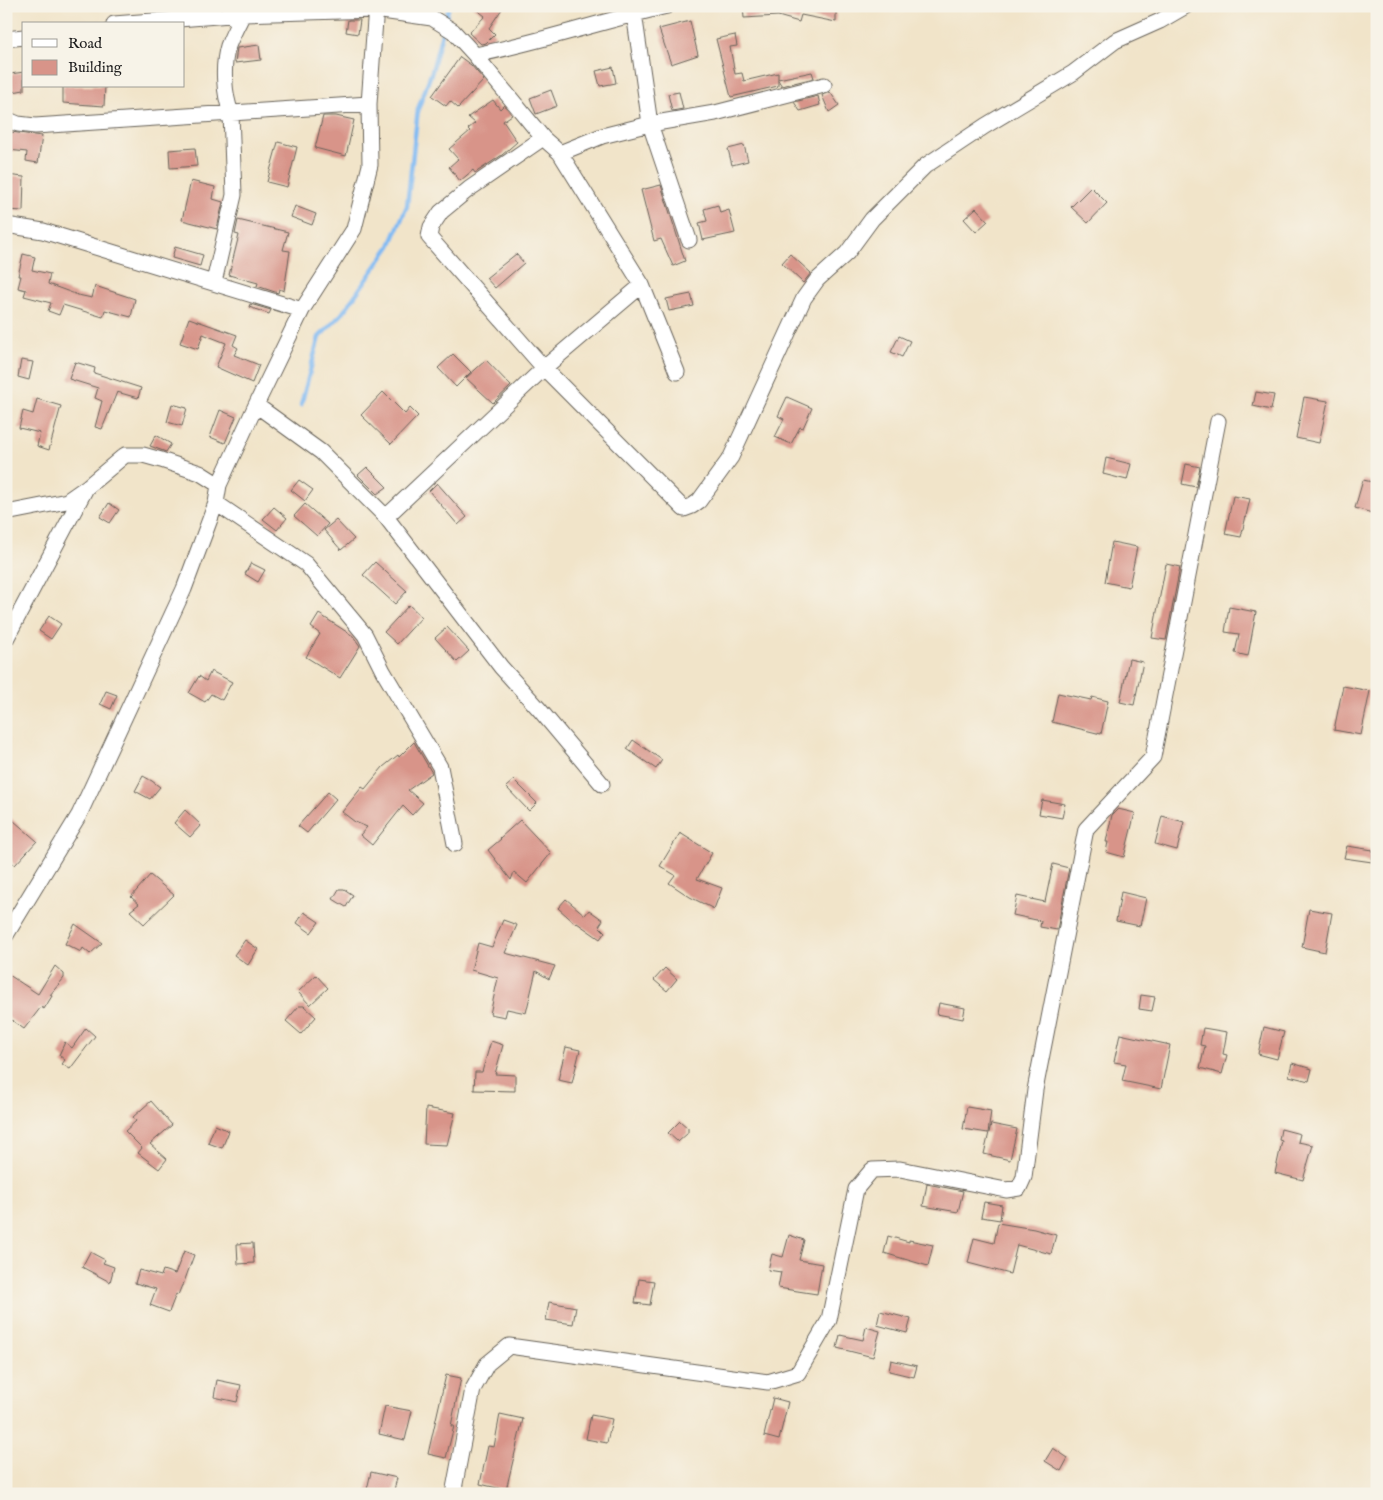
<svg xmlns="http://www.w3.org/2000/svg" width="1383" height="1500" viewBox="0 0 1383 1500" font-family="'IM FELL English',serif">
  <rect width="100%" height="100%" fill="#f7f3e8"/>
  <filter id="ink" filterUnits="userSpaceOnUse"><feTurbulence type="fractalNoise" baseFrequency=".02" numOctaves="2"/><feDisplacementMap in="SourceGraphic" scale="10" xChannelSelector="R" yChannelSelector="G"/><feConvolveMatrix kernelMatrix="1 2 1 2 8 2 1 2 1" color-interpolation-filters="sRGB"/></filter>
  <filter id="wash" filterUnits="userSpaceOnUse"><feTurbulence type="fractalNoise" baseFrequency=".0096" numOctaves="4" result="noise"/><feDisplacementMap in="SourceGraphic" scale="20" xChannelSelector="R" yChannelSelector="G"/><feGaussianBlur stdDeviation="1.12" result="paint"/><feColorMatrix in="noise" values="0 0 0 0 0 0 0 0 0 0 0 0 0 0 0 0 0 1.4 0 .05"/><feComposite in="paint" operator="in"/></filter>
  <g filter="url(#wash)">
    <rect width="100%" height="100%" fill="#f1e4c9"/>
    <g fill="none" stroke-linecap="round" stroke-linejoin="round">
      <!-- stream -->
      <path stroke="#82bbf3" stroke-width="4.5" d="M 301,405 L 319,337 L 342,314 L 390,246 L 407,206 L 418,109 L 432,71 L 449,6"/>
    </g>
    <g id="blocks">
      <!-- building -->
      <path fill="#d89489" d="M 472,6 L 504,6 L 489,28 L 495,34 L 486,43 L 481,44 L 469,33 L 485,16 Z
        M 743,6 L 836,6 L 836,22 L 801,15 L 799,22 L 778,16 L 744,18 Z
        M 348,20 L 360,20 L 358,34 L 346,32 Z
        M 690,21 L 698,55 L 671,64 L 659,29 Z
        M 735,35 L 737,46 L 730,47 L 735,74 L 742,73 L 744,81 L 778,73 L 778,79 L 812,72 L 814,78 L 782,86 L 778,80 L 778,86 L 731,97 L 716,39 Z
        M 259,45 L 261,60 L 235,63 L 237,48 Z
        M 460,57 L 471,65 L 484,80 L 458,108 L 450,101 L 446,106 L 432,96 Z
        M 613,67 L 616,83 L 600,86 L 596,71 Z
        M 24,72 L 24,90 L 13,92 L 10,74 Z
        M 63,86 L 105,86 L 104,106 L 63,103 Z
        M 551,90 L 557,106 L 536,114 L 530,98 Z
        M 679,92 L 683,109 L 672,111 L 668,94 Z
        M 830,92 L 839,105 L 829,112 L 822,95 Z
        M 818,96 L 820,105 L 800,111 L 794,102 Z
        M 493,100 L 500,109 L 504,105 L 512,115 L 503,121 L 517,142 L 502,155 L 475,173 L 473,170 L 460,181 L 449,167 L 458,159 L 449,149 L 470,131 L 468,129 L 475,123 L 468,117 Z
        M 323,116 L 336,116 L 354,120 L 346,156 L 315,148 Z
        M 11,132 L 42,136 L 38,163 L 26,161 L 27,152 L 8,150 Z
        M 278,142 L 297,147 L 287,187 L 267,182 Z
        M 744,145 L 748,161 L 732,165 L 728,149 Z
        M 195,148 L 197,166 L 170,168 L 169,150 Z
        M 6,175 L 24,177 L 23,211 L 6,210 Z
        M 191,181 L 215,187 L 213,199 L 223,202 L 217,229 L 182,220 Z
        M 661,185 L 685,261 L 673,266 L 661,239 L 654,241 L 641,190 Z
        M 1091,187 L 1107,203 L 1088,223 L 1071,207 Z
        M 718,205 L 720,213 L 729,210 L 735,233 L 703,240 L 699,223 L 707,221 L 704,209 Z
        M 295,206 L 316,214 L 312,225 L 291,217 Z
        M 976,208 L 988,221 L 976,232 L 964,219 Z
        M 238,220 L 288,232 L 283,250 L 290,251 L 284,291 L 279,289 L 278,293 L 257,286 L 258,283 L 229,275 L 239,235 L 235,234 Z
        M 175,247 L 203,255 L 200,266 L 172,258 Z
        M 23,254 L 35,257 L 32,270 L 50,274 L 48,284 L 78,295 L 92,298 L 95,286 L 135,299 L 131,317 L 105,310 L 103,317 L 63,305 L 59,315 L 48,311 L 51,303 L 24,296 L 26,290 L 18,288 L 21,276 L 18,276 Z
        M 516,254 L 524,263 L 495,288 L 486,278 Z
        M 790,254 L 811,273 L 803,283 L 782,263 Z
        M 691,294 L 694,306 L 669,311 L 666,299 Z
        M 250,304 L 271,310 L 269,314 L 249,307 Z
        M 189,318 L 237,335 L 233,345 L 238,348 L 234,355 L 259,365 L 252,383 L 216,367 L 226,343 L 203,334 L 198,349 L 180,343 Z
        M 899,336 L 910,341 L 902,357 L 891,352 Z
        M 453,354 L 471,372 L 456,387 L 438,368 Z
        M 21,360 L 33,362 L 29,380 L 18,377 Z
        M 486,360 L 511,386 L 493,403 L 466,378 Z
        M 75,362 L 95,368 L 94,373 L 141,388 L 138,398 L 117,392 L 102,429 L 95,427 L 102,401 L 95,398 L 98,388 L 69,379 Z
        M 383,392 L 405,414 L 410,408 L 418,416 L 391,444 L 361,415 Z
        M 1256,392 L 1274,395 L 1271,410 L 1253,406 Z
        M 787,397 L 812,408 L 803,428 L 800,427 L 791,444 L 775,437 L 784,419 L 778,416 Z
        M 1304,397 L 1328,401 L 1319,443 L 1296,438 Z
        M 37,399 L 61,406 L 49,450 L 37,446 L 40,433 L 19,428 L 23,411 L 33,414 Z
        M 172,404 L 187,408 L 182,426 L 167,422 Z
        M 220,410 L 236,417 L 225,443 L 210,437 Z
        M 156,435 L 171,444 L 166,452 L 150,446 Z
        M 1106,458 L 1131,464 L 1127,480 L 1103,474 Z
        M 1186,464 L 1200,467 L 1196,487 L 1182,484 Z
        M 367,467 L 387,487 L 377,494 L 358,475 Z
        M 299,480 L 313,490 L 305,501 L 291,490 Z
        M 1363,480 L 1377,483 L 1377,495 L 1372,513 L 1355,508 Z
        M 437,483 L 467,517 L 458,525 L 429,491 Z
        M 1233,496 L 1250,499 L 1241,537 L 1225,534 Z
        M 109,503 L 119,510 L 110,523 L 100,517 Z
        M 305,504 L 328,524 L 317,536 L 294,516 Z
        M 274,507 L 287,518 L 277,530 L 263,519 Z
        M 336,520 L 354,539 L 341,550 L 324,530 Z
        M 1112,542 L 1137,547 L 1129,587 L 1105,582 Z
        M 375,562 L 407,591 L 395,604 L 363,575 Z
        M 251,563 L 265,570 L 258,582 L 245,574 Z
        M 1166,564 L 1180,567 L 1166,640 L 1152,638 Z
        M 409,605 L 422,617 L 397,644 L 384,632 Z
        M 1229,607 L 1256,612 L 1248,656 L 1235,653 L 1239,634 L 1225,632 Z
        M 319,614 L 353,636 L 360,646 L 340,678 L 306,657 L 320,634 L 311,627 Z
        M 49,616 L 61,624 L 51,639 L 39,631 Z
        M 447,627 L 469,651 L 457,662 L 435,638 Z
        M 1129,659 L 1143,662 L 1134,705 L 1120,702 Z
        M 211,671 L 232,682 L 222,700 L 211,694 L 205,702 L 189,693 L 199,676 L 206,681 Z
        M 1343,686 L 1370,691 L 1361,735 L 1334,730 Z
        M 106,691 L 117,695 L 111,709 L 100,704 Z
        M 1058,693 L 1091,700 L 1092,697 L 1108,701 L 1101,734 L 1052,722 Z
        M 633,740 L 662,760 L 656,769 L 627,749 Z
        M 414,742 L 432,773 L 408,790 L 423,803 L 412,815 L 403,806 L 372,845 L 360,835 L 367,827 L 355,822 L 342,812 L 362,787 L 365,789 L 383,767 L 398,755 L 399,757 Z
        M 143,776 L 152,781 L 160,787 L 150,799 L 135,791 Z
        M 514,780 L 537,803 L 529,811 L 506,787 Z
        M 328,792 L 336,799 L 307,833 L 298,826 Z
        M 1042,800 L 1065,804 L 1062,818 L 1039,814 Z
        M 1118,809 L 1135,813 L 1124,857 L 1106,852 L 1108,842 L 1106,842 L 1112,815 Z
        M 185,810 L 201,825 L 190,837 L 174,823 Z
        M 6,814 L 37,841 L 15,865 L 6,857 Z
        M 1162,816 L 1184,822 L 1177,850 L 1155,844 Z
        M 520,820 L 551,853 L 527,883 L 514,872 L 511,880 L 488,850 L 501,839 L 500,838 Z
        M 680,833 L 712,853 L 697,879 L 722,888 L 714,909 L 690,897 L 669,883 L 675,875 L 660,866 Z
        M 1347,846 L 1373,850 L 1372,862 L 1344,858 Z
        M 1053,864 L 1069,868 L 1057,930 L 1040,927 L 1041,921 L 1013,915 L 1017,896 L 1045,902 Z
        M 150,875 L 174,895 L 144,924 L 130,911 L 139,904 L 131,897 Z
        M 339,889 L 344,889 L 353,895 L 346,907 L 333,899 Z
        M 1121,892 L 1146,898 L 1140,926 L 1116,921 Z
        M 566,899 L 585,915 L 589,910 L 603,920 L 599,926 L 605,932 L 600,939 L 577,923 L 576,924 L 558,908 Z
        M 1309,909 L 1332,913 L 1325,952 L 1302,947 Z
        M 304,912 L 319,922 L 311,933 L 297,923 Z
        M 503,920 L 517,925 L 505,953 L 555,966 L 549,979 L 536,971 L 526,1013 L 507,1009 L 505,1017 L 490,1014 L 498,978 L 471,970 L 478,943 L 492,947 Z
        M 75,924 L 102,943 L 90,954 L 83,948 L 81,952 L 65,944 Z
        M 245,940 L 258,949 L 248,965 L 234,955 Z
        M 55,966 L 64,974 L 64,978 L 50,995 L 52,996 L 44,1009 L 41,1007 L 24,1029 L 6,1016 L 6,973 L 38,994 Z
        M 665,968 L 677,979 L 667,991 L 654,980 Z
        M 316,975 L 328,988 L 310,1005 L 298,992 Z
        M 1141,995 L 1155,997 L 1152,1011 L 1139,1009 Z
        M 939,1003 L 965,1008 L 963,1019 L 937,1014 Z
        M 299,1006 L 304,1006 L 316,1017 L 301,1034 L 286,1021 Z
        M 1264,1027 L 1284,1032 L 1277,1059 L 1258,1054 Z
        M 86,1028 L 95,1036 L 70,1069 L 62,1064 L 65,1060 L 59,1055 L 65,1042 L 72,1048 Z
        M 1203,1028 L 1227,1032 L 1223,1054 L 1227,1055 L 1222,1074 L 1200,1068 L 1205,1046 L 1200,1045 Z
        M 1120,1034 L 1170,1045 L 1161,1089 L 1122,1081 L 1126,1064 L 1114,1062 Z
        M 491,1041 L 503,1045 L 495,1074 L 515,1075 L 515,1091 L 474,1090 L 475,1072 L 482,1072 Z
        M 566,1047 L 580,1050 L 572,1083 L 558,1080 Z
        M 1292,1063 L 1312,1069 L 1309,1081 L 1289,1076 Z
        M 151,1101 L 172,1125 L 150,1144 L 167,1159 L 159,1169 L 138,1153 L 142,1148 L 125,1131 L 136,1121 L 133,1117 Z
        M 967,1107 L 991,1111 L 988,1133 L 963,1129 Z
        M 426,1108 L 455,1113 L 447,1145 L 424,1144 Z
        M 680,1121 L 688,1128 L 688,1133 L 678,1142 L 668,1133 Z
        M 991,1124 L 1017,1129 L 1010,1160 L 984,1154 Z
        M 215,1125 L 229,1131 L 222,1148 L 208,1143 Z
        M 1281,1129 L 1300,1134 L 1298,1142 L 1313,1145 L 1303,1180 L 1275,1173 L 1282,1141 L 1279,1140 Z
        M 927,1184 L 963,1191 L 958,1212 L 923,1206 Z
        M 984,1202 L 1002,1205 L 1000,1220 L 981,1217 Z
        M 998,1223 L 1034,1229 L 1056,1235 L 1051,1254 L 1017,1245 L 1010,1274 L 968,1263 L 974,1238 L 994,1243 Z
        M 789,1235 L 804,1240 L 799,1260 L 822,1264 L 817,1294 L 778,1288 L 781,1272 L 768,1270 L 772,1254 L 783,1257 Z
        M 888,1236 L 909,1242 L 909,1240 L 933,1245 L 928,1266 L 884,1253 Z
        M 253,1243 L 254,1263 L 238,1264 L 237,1244 Z
        M 184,1251 L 194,1255 L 183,1285 L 182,1285 L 178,1295 L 176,1294 L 169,1312 L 150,1305 L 156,1289 L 135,1283 L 139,1270 L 161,1276 L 163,1270 L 175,1274 Z
        M 90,1252 L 105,1260 L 103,1263 L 114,1267 L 110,1282 L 82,1267 Z
        M 639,1279 L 654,1281 L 650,1305 L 635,1303 Z
        M 549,1302 L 576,1307 L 573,1324 L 546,1320 Z
        M 880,1311 L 911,1319 L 907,1333 L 877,1325 Z
        M 866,1327 L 880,1331 L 873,1357 L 837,1348 L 840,1335 L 863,1340 Z
        M 891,1360 L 917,1366 L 914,1377 L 889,1371 Z
        M 446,1375 L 461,1378 L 451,1426 L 454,1426 L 446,1458 L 428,1454 Z
        M 217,1380 L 241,1385 L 237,1402 L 214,1397 Z
        M 773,1398 L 788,1402 L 779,1440 L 764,1436 Z
        M 385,1406 L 412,1411 L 405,1440 L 379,1434 Z
        M 500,1414 L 523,1419 L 506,1490 L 480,1484 L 488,1446 L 494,1447 Z
        M 591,1415 L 612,1419 L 607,1443 L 586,1439 Z
        M 1053,1448 L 1068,1458 L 1061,1471 L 1045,1461 Z
        M 371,1472 L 397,1478 L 393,1494 L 366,1494 Z"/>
    </g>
  </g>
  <g filter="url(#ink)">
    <use href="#blocks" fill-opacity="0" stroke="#676259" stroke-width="1"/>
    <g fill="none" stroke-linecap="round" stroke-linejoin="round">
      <defs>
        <path id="minor" d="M 114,24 L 243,14 L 375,10 L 432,18 L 453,31 L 475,55 C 540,42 602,21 667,6
          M 6,39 L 24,37
          M 475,55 L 543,138 L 560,153 L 642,285 L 677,372
          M 6,119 L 18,124 L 35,126 L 369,104
          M 543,138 L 469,189 L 441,212 L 431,227 L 429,237 L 544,368 L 684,509 L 692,506 L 699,501 L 731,457 L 804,298 L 817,280 L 847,253 L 872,219 L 925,166 L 985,126 L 1073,73 L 1115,41 L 1160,21 L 1186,6
          M 560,153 L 602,136 L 650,124 L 633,6
          M 6,225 L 43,231 L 302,310
          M 689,240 L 650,124 L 715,113 L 824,85
          M 214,282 L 234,195 L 231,113 C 224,94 222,66 228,46 C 232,35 238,24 243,14
          M 256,405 L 321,452 L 386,517 L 544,368 L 642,285
          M 216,503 L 306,564 L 365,635 L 383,671 L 440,767 L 455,844
          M 6,513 L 67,501 L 87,487 L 125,455 L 143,455 L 161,460 L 200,473 L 219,485
          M 386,517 L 501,667 L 539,709 L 602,784
          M 6,639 L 85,490
          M 6,935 L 79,815 L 184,589 L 216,503 L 219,485 L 256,405 L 302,310 L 354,229 L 370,165 L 369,104 L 376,6
          M 453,1494 L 473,1389 L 487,1364 L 509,1346 L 768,1382 L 798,1373 L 829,1320 L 856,1189 L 872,1170 L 900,1169 L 1006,1190 L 1019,1188 L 1024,1177 L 1035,1090 L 1086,829 L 1153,757 L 1218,421"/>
      </defs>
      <!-- minor casing -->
      <use href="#minor" stroke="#676259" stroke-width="17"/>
      <!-- minor -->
      <use href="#minor" stroke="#fff" stroke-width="15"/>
    </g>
  </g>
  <!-- margin -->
  <rect width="1383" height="1500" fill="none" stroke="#f7f3e8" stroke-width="25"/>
  <!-- legend -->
  <rect x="22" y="22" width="162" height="65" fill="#f7f3e8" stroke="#9f9d96"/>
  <rect x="32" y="39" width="25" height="8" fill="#ffffff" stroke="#9f9d96"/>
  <text x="68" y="48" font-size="15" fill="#1c1c1c">Road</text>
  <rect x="32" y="60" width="25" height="15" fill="#d89489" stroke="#9f9d96"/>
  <text x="68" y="72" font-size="15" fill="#1c1c1c">Building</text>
</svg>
